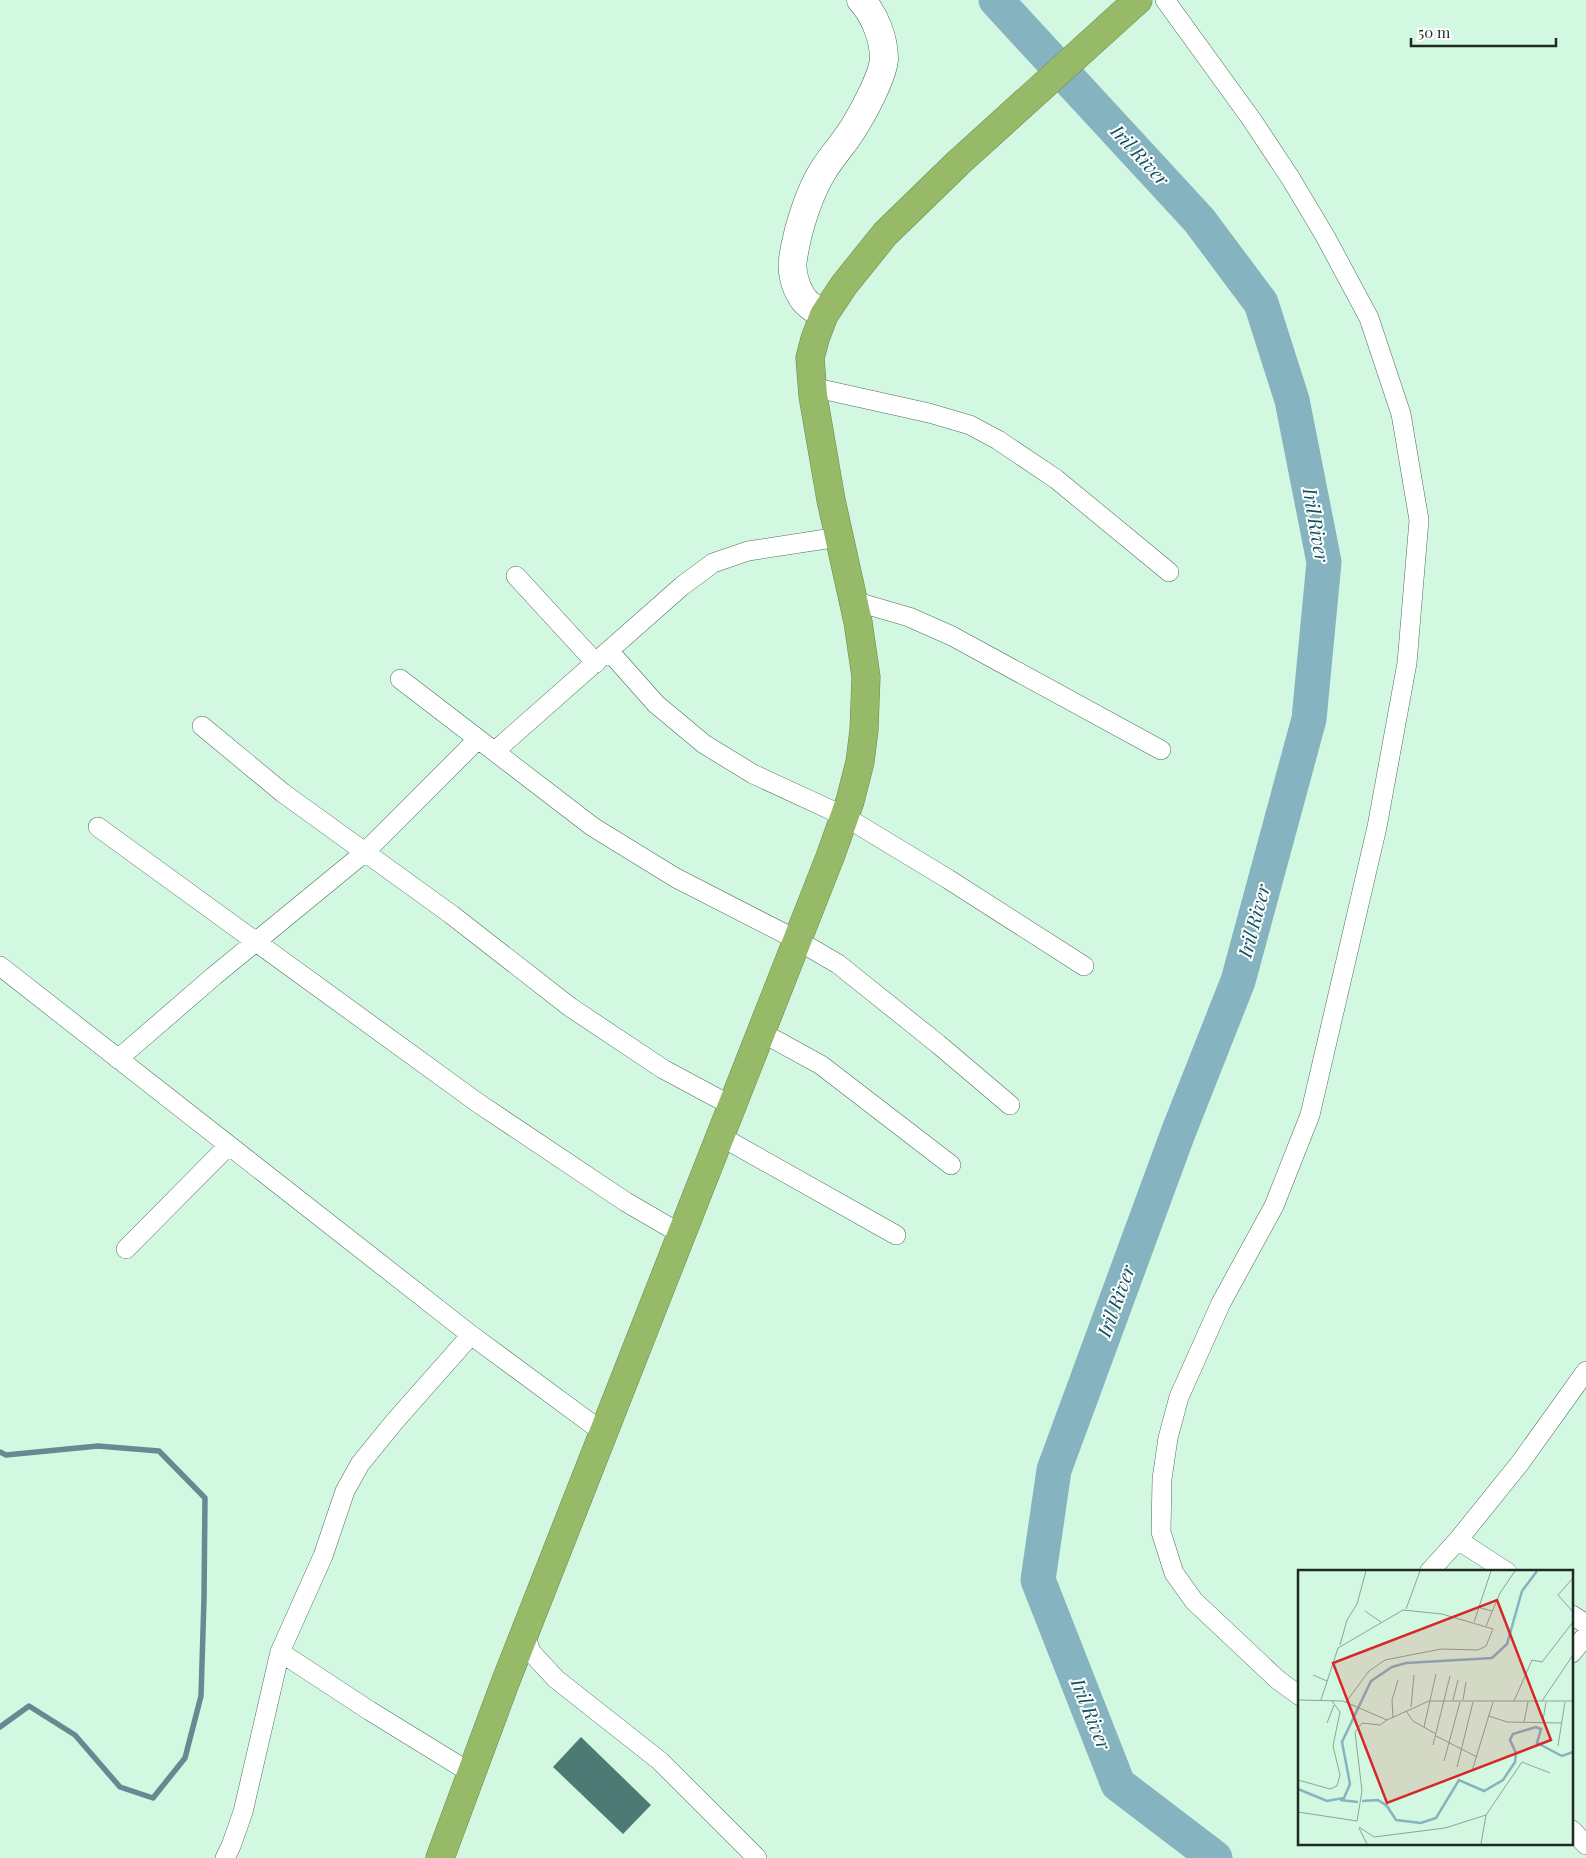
<svg xmlns="http://www.w3.org/2000/svg" width="1586" height="1858" viewBox="0 0 1586 1858" font-family="'Playfair Display',serif">
  <rect width="100%" height="100%" fill="#d3f8e1"/>
  <g fill="none" stroke-linecap="round" stroke-linejoin="round">
    <!-- stream -->
    <path stroke="#668a91" stroke-width="5.5" d="M 0,1452 L 6,1455 L 98,1446 L 159,1451 L 205,1498 L 204,1599 L 201,1696 L 185,1758 L 153,1798 L 120,1787 L 75,1735 L 29,1706 L 0,1727"/>
    <!-- river -->
    <path stroke="#85b3c0" stroke-width="35" d="M 996,0 L 1199,220 L 1261,303 L 1292,400 L 1324,562 L 1309,719 L 1238,981 L 1178,1133 L 1054,1470 L 1038,1580 L 1118,1784 L 1215,1858"/>
  </g>
  <!-- building -->
  <path fill="#4e7a75" d="M 581,1737 L 651,1805 L 623,1834 L 553,1767 Z"/>
  <g fill="none" stroke-linecap="round" stroke-linejoin="round">
    <defs>
      <path id="street" d="M 1165,0 L 1252,120 L 1291,179 L 1325,236 L 1369,318 L 1401,414 L 1419,520 L 1407,663 L 1377,827 L 1310,1115 L 1274,1206 L 1221,1303 L 1179,1397 L 1168,1438 L 1162,1479 L 1161,1532 L 1174,1573 L 1194,1601 L 1278,1680 L 1300,1696
        M 812,387 L 929,413 L 970,425 L 998,440 L 1056,479 L 1169,572
        M 516,576 L 596,663
        M 854,601 L 909,617 L 952,636 L 1161,750
        M 609,651 L 656,704 L 704,744 L 753,774 L 844,816 L 948,879 L 1084,966
        M 400,679 L 593,827 L 676,878 L 797,940 L 838,964 L 938,1044 L 1010,1105
        M 202,726 L 283,793 L 452,915 L 570,1007 L 663,1069 L 732,1106
        M 495,751 L 682,586 L 713,563 L 748,551 L 839,537
        M 98,827 L 478,1103 L 626,1202 L 681,1234
        M 0,966 L 471,1335 L 604,1433
        M 761,1032 L 821,1065 L 951,1165
        M 118,1059 L 214,976 L 364,853 L 478,739
        M 720,1136 L 896,1235
        M 126,1249 L 228,1146
        M 1458,1540 L 1507,1572
        M 1429,1572 L 1458,1540 L 1520,1463 L 1586,1371
        M 1572,1615 L 1586,1624
        M 525,1633 L 531,1652 L 556,1679 L 660,1761 L 757,1858
        M 280,1652 L 370,1711 L 471,1773
        M 1572,1653 L 1586,1635
        M 1572,1830 L 1586,1845
        M 225,1858 L 231,1846 L 243,1812 L 280,1652 L 323,1556 L 345,1491 L 360,1464 L 395,1421 L 471,1335"/>
      <path id="secondary" d="M 824,315 C 816,310 805,304 801,295 C 795,286 791,270 793,259 C 797,231 809,192 824,169 C 834,153 848,139 857,122 C 865,109 883,75 884,59 C 884,39 875,15 861,0"/>
      <path id="highway" d="M 440,1858 L 505,1683 L 830,857 L 850,801 L 860,762 L 864,730 L 866,677 L 858,622 L 831,500 L 813,396 L 810,358 L 815,339 L 824,315 L 844,285 L 885,234 L 958,163 L 1138,0"/>
    </defs>
    <!-- street casing -->
    <use href="#street" stroke="#4d6d5a" stroke-width="20"/>
    <!-- secondary casing -->
    <use href="#secondary" stroke="#4d6d5a" stroke-width="29"/>
    <!-- highway casing -->
    <use href="#highway" stroke="#6c884f" stroke-width="29"/>
    <!-- street -->
    <use href="#street" stroke="#fff" stroke-width="19"/>
    <!-- secondary -->
    <use href="#secondary" stroke="#fff" stroke-width="28"/>
    <!-- highway -->
    <use href="#highway" stroke="#96ba67" stroke-width="28"/>
  </g>
  <g text-anchor="middle" stroke-width="4" stroke-linejoin="round" paint-order="stroke">
    <!-- water labels -->
    <g font-size="19" font-style="italic" fill="#0f505f" stroke="#fff">
      <text transform="translate(1140 155) rotate(47)" y="7">Iril River</text>
      <text transform="translate(1316 525) rotate(80)" y="7">Iril River</text>
      <text transform="translate(1254 921) rotate(-75)" y="7">Iril River</text>
      <text transform="translate(1116 1301) rotate(-70)" y="7">Iril River</text>
      <text transform="translate(1091 1714) rotate(68)" y="7">Iril River</text>
    </g>
  </g>
  <!-- overview -->
  <g transform="translate(1298 1570)">
    <rect width="275" height="275" fill="#d3f8e1"/>
    <path fill="none" stroke="#85b3c0" stroke-width="2.5" d="M 0,219 L 29,231 L 46,228 L 52,214 L 44,172 L 73,111 L 94,97 L 108,93 L 194,88 L 209,74 L 224,21 L 239,1M 42,230 L 60,232M 64,231 L 80,230 L 89,236 L 98,250 L 123,253 L 138,248 L 161,210 L 186,221 L 205,210 L 217,192 L 218,183 L 212,170 L 215,164 L 238,157 L 243,159 L 239,173 L 243,175 L 264,186 L 275,182"/>
    <path fill="none" stroke="#8aa695" stroke-width="1" d="M 275,8 L 260,25 L 275,42M 179,37 L 194,41M 108,39 L 122,1M 67,41 L 83,52M 176,52 L 193,1M 188,56 L 202,23 L 217,1M 42,75 L 49,50 L 59,34 L 68,1M 15,105 L 29,111M 0,130 L 45,131 L 89,150 L 131,131 L 275,131M 23,130 L 40,78 L 105,40 L 144,44 L 195,59 L 188,76 L 180,80 L 143,79 L 87,90 L 71,101 L 48,132M 155,130 L 160,110M 165,130 L 168,112M 216,131 L 234,90 L 244,92 L 275,52M 244,131 L 275,85M 113,137 L 116,105M 108,141 L 115,151 L 138,164M 191,146 L 209,152 L 264,153M 95,148 L 94,130 L 100,110M 245,150 L 248,132M 226,152 L 230,132M 29,153 L 36,135M 126,157 L 138,104M 138,166 L 179,187M 135,175 L 152,106M 260,176 L 267,132M 146,191 L 162,132M 159,197 L 175,132M 174,201 L 195,132M 0,210 L 32,219 L 39,216 L 42,205 L 35,176 L 42,142 L 34,131M 0,242 L 59,251 L 64,221 L 57,162 L 64,153 L 82,155 L 89,150M 61,257 L 76,267 L 147,258 L 188,245 L 224,192 L 252,203M 61,258 L 69,274M 183,274 L 188,245"/>
    <path fill="#d62828" fill-opacity="0.15" stroke="#d62828" stroke-width="2.5" d="M 199,30 L 253,170 L 89,233 L 35,93 Z"/>
    <rect width="275" height="275" fill="none" stroke="#1d2b23" stroke-width="2.5"/>
  </g>
  <!-- scale -->
  <path d="M1411 38v8h145v-8" fill="none" stroke="#1d2b23" stroke-width="2.5"/>
  <text x="1418" y="38" font-size="15" fill="#1d2b23" stroke="#ffffff" stroke-width="4" paint-order="stroke">50 m</text>
</svg>
